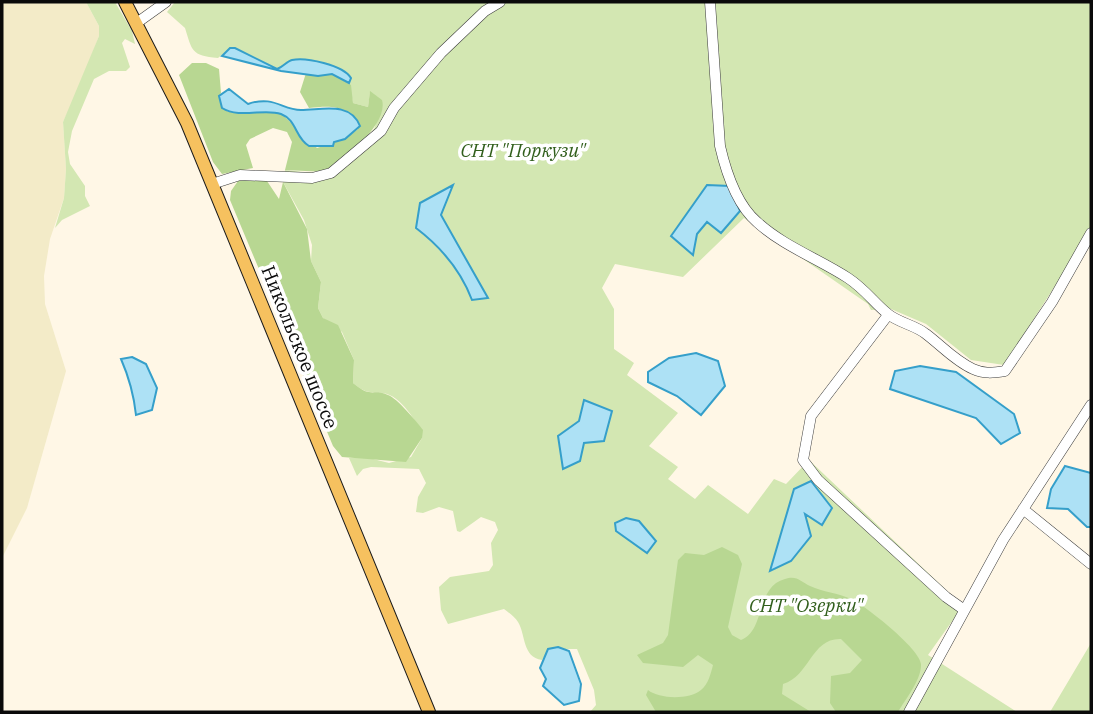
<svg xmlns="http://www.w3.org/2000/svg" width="1093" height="714" viewBox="0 0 1093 714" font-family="'IBM Plex Serif',serif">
  <rect width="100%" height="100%" fill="#fff7e6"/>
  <!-- farmland -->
  <path fill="#f3ebc8" d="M 2,2 L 86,2 L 99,26 L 99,36 L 79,88 L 63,122 L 66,169 L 64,198 L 50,239 L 44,276 L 45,304 L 66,371 L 27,508 L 2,558 Z"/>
  <!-- green -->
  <path fill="#d3e7b2" d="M 86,2 L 115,2 L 132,31 L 135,44 L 125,39 L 122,43 L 130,67 L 126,71 L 109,71 L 94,79 L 72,131 L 68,152 L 70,164 L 85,186 L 85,196 L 90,206 L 62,220 L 55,228 L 64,198 L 66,169 L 63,122 L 99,36 L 99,26 Z
    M 175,2 L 1091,2 L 1091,230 L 1004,365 L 971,360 L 926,324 L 891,309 L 871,310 L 868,304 L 744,218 L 683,277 L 615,264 L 602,288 L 614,309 L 614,349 L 634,363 L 627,375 L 678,413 L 649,446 L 678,467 L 668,479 L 695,499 L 708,485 L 748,514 L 774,479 L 786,484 L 809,460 L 963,606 L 928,655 L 1017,712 L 590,712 L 596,705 L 594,690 L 577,649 L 549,649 L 542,660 C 522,657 526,635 518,622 C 515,617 509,613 504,609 L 448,624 L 441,610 L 439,587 L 450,577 L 489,571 L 493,565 L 491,543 L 498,530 L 495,522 L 481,517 L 460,532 L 457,531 L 453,511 L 439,507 L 423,513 L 416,512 L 418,497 L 426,483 L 419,469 L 371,467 L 363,469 L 357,476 L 349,458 L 365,457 L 389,463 L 411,457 L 422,438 C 419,423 400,395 383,393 C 368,392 365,393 353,383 L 354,360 L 342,332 L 323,318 L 318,308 L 321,282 L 311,261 L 312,245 L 304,220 L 283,182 L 285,170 L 314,173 L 359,144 L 374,129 L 378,118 L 370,92 L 368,107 L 353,103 L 349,83 L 351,78 C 341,66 308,56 292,60 C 287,61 283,67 277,69 L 230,48 L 218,58 C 191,56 192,50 185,28 L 167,12 Z
    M 1091,643 L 1091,712 L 1050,712 Z"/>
  <!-- forest -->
  <path fill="#b8d792" d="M 192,63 L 206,63 L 219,69 L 221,93 L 219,96 L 228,112 L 281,113 L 317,148 L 345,139 L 358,129 C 349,105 333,105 309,108 L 300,92 L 306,73 L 318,76 L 332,74 L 351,85 L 353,103 L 368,107 L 370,91 L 382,100 C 389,124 344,159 326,172 L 285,170 L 292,142 L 287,132 L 273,128 L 250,139 L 246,145 L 253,168 L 222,174 L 213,162 L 179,75 Z
    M 258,178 L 267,181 L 279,199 L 283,182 L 307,229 L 311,261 L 321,282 L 318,308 L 323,318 L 338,325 L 354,360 L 353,383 C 372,399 372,388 388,395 C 397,398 417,422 423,430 L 422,438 L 406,462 L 342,457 L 333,446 L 230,200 L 231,191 L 238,181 Z
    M 722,547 L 738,555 L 742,564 L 728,627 L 732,635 L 741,640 C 766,630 755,587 785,579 C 797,575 801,582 810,586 C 823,592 838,593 851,599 C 866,606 920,649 921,664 C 922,679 905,700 898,712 L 836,712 L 830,703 L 831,676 L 850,673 L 862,660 L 841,639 C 811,638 810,676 783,684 L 782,694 L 811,712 L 656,712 L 646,695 L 648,690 C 659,699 689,700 701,690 C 708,685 711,673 713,665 L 698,655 L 683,667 L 643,663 L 637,655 L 663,643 L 668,635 L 678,560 L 685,553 L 704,555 Z"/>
  <!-- water -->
  <path fill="#ade1f5" stroke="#359fca" stroke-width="2" d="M 230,48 L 235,48 L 277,69 C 283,67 287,61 292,60 C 306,57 343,65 351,78 L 349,83 L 332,74 L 318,76 L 281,71 L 222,56 Z
    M 229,89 L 248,104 C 274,95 282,110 301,110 C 322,110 350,101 360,126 L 345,139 L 334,142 L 333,146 L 309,146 C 295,138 297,120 281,114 C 264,108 240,119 222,108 L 219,96 Z
    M 453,185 L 441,215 L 488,298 L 472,300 C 461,271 441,247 416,228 L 420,203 Z
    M 707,185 L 730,186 L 740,211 L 721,233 L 707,222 L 697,234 L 693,255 L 671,236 Z
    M 696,353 L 718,361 L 725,386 L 701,415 L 677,396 L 648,382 L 648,372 L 669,358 Z
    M 132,357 L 146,364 L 157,388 L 152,410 L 136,415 C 134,396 128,375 121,359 Z
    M 920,366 L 956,372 L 1014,414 L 1020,433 L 1001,444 L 976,418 L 890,389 L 895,371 Z
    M 584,400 L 612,411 L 604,441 L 584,443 L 580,461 L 563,469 L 558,436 L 579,421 Z
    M 1065,466 L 1091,473 L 1091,527 L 1087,527 L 1068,509 L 1047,508 L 1051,489 Z
    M 811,481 L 832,508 L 822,525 L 805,514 L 811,536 L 791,561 L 770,571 L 794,489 Z
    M 626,518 L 639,521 L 656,541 L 647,553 L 616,531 L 615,523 Z
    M 558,647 L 569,651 L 581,684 L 579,701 L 564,705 L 543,686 L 546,679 L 540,668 L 548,649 Z"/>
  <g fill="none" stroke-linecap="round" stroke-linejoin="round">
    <defs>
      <path id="minor" d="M 710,2 L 720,146 C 726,172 736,204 757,222 C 783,246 819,259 848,278 C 866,290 874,303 888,314 C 899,323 915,325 926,334 C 942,346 955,361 973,369 C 984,374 993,373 1005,371 L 1052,302 L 1091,233
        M 138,22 L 166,2
        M 212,184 L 240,175 L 312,178 L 331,173 L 381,131 L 394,108 L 441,53 L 485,11 L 500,2
        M 888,315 L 811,416 L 803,460 L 818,480 L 946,597 L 963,609
        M 1023,509 L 1091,564
        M 909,712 L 1003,540 L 1091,405"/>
      <path id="major" d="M 125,2 L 187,123 L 429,712"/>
    </defs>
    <!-- minor casing -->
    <use href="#minor" stroke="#3d3d3d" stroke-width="11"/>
    <!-- major casing -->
    <use href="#major" stroke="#1b1b1b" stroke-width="14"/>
    <!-- minor -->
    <use href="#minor" stroke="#fff" stroke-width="10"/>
    <!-- major -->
    <use href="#major" stroke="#f6c15f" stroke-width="12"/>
  </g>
  <g text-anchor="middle" stroke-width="7" stroke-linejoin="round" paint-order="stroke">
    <!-- park labels -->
    <g font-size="19" font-style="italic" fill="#315f1c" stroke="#fff">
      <text x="523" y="157">СНТ "Поркузи"</text>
      <text x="806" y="612">СНТ "Озерки"</text>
    </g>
    <!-- street labels -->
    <g font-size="19" fill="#0a0a0a" stroke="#fff">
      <text transform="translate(300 347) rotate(68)" y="7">Никольское шоссе</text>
    </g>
  </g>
  <!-- border -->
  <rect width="1093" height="714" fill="none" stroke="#0a0a0a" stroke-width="7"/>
</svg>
